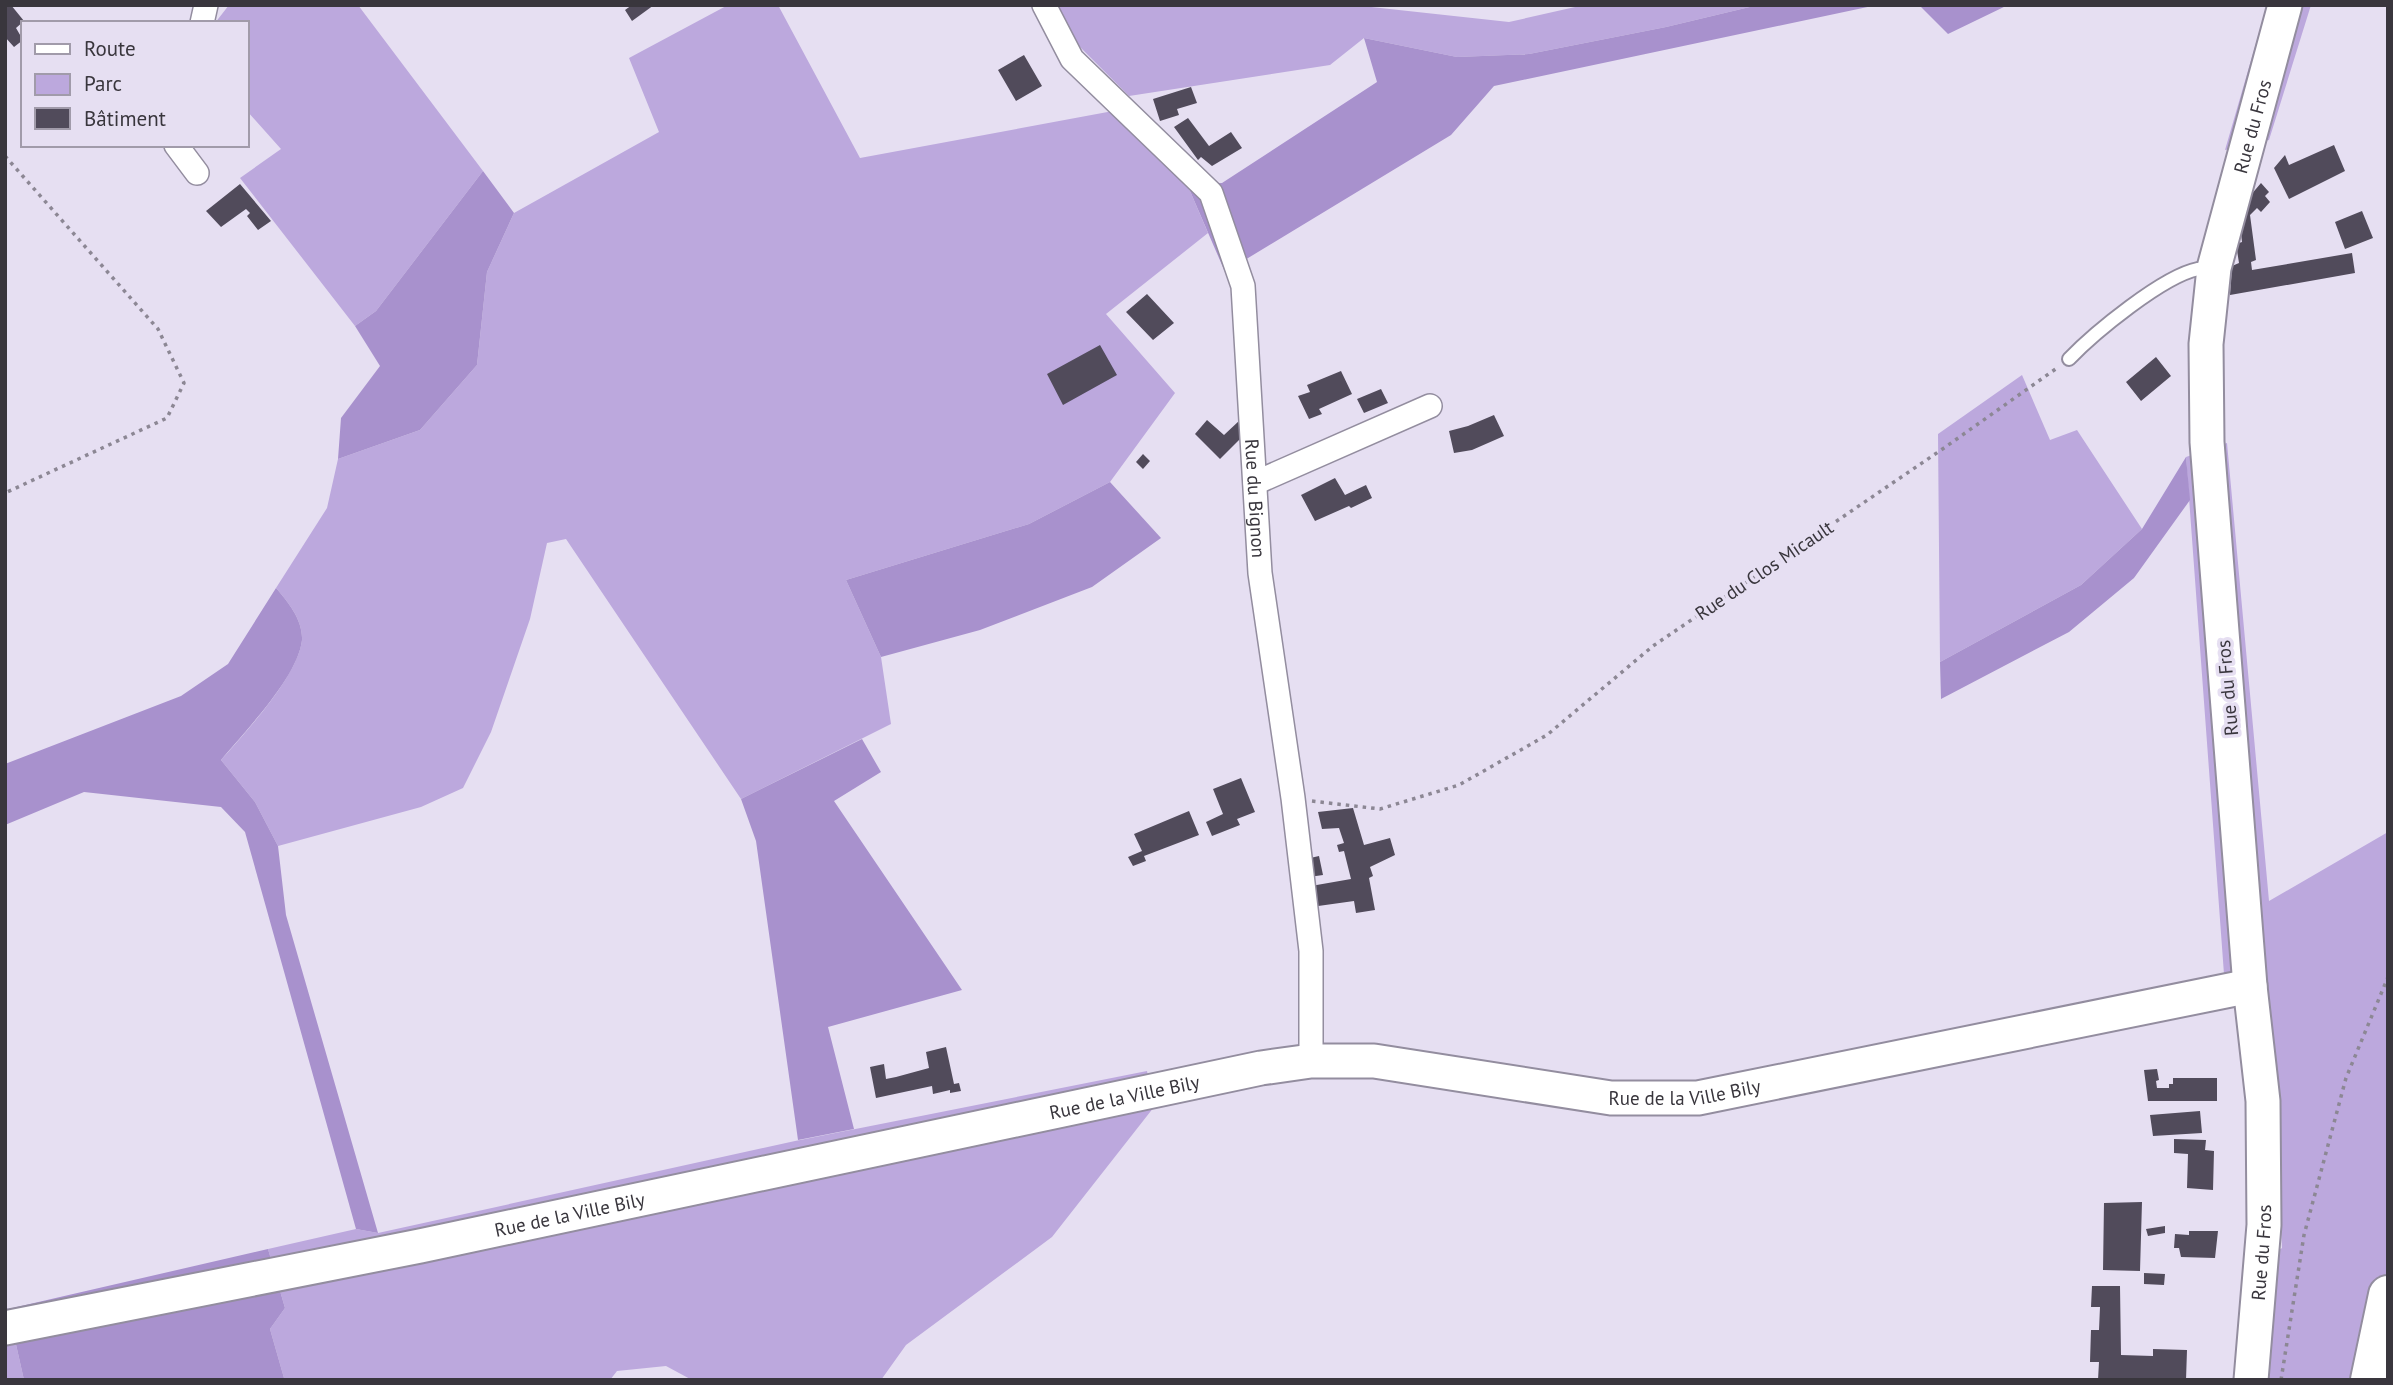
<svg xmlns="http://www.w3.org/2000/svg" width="2393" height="1385" viewBox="0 0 2393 1385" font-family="'PT Sans',sans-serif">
  <rect width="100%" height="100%" fill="#e6dff2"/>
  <!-- green -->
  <path fill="#bca8dd" d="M 229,5 L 358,5 L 483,171 L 376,311 L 355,326 L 240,178 L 281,149 L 247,111 L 247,23 L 215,23 Z
    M 728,5 L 778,5 L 860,158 L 1113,111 L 1187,184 L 1208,233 L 1106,314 L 1175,393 L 1110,482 L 1029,524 L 846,580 L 881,657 L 891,724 L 741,799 L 566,539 L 547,543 L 530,619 L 491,732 L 463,788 L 421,807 L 278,846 L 255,802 L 221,760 C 245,733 298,676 302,640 C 303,620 288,602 276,588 L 327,508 L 338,459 L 420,430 L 477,365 L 487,272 L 514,213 L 659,132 L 629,58 Z
    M 1056,5 L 1353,5 L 1509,22 L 1584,5 L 1758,5 L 1666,27 L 1529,54 L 1457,57 L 1364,38 L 1330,65 L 1129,96 L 1076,43 Z
    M 2267,5 L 2311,5 L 2269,140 L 2225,150 Z
    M 2022,375 L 2050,440 L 2077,430 L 2142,529 L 2081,585 L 1940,662 L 1938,434 Z
    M 2227,443 L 2269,901 L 2388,832 L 2388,1380 L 2234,1380 L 2249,1270 L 2282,1248 L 2265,961 L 2224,974 L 2186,457 Z
    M 1147,1071 L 1154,1107 L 1052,1237 L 906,1345 L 881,1380 L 692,1380 L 666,1366 L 617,1371 L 610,1380 L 282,1380 L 284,1378 L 270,1329 L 285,1308 L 268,1249 L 356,1229 L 378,1233 L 795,1141 Z
    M 5,1306 L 8,1309 L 24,1380 L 5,1380 Z"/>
  <!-- forest -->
  <path fill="#a891cd" d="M 1758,5 L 1877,5 L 1494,86 L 1451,135 L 1225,272 L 1187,184 L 1222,183 L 1377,82 L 1364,38 L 1457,57 L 1529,54 L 1666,27 Z
    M 1919,5 L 2008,5 L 1948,34 Z
    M 483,171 L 514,213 L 487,272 L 477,365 L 420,430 L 338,459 L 341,418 L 380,366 L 355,326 L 376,311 Z
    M 2186,457 L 2190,500 L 2134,578 L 2069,632 L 1941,699 L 1940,662 L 2081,585 L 2142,529 Z
    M 1110,482 L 1161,538 L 1092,587 L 980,630 L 881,657 L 846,580 L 1029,524 Z
    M 276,588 C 288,602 303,620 302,640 C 298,677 245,731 221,760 L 255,802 L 278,846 L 286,915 L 378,1233 L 356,1229 L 245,832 L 221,807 L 84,792 L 5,825 L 5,764 L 181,696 L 228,664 Z
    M 862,739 L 881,772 L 834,801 L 962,990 L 828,1027 L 854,1129 L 798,1140 L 756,841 L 741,799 Z
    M 268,1249 L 285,1308 L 270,1329 L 284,1378 L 282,1380 L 24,1380 L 8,1309 Z"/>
  <!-- building -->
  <path fill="#514b5b" d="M 5,5 L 11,5 L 24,21 L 16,28 L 23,40 L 14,47 L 5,37 Z
    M 632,5 L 654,5 L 632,21 L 625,10 Z
    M 1024,55 L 1042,86 L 1016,101 L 998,70 Z
    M 1191,87 L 1197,103 L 1177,109 L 1179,115 L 1160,121 L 1153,99 Z
    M 1188,118 L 1209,146 L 1231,132 L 1242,148 L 1212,166 L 1201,157 L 1198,160 L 1174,127 Z
    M 2334,145 L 2345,171 L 2289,199 L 2274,168 L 2285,155 L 2289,165 Z
    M 2261,183 L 2269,192 L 2265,196 L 2270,202 L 2261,212 L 2257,208 L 2250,215 L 2256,260 L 2251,262 L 2252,270 L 2352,253 L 2355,273 L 2230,295 L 2232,266 L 2239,263 L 2236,244 L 2242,242 L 2239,216 L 2244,203 Z
    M 240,184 L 271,221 L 258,230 L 247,216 L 250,213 L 246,209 L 221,227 L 206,211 Z
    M 2362,211 L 2373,238 L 2345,249 L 2335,222 Z
    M 1147,294 L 1174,323 L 1153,340 L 1126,312 Z
    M 1100,345 L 1117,375 L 1063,405 L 1047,374 Z
    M 2156,357 L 2171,376 L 2141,401 L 2126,382 Z
    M 1341,371 L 1352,394 L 1319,409 L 1322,414 L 1309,419 L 1298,396 L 1310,392 L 1307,385 Z
    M 1381,389 L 1388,403 L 1364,413 L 1357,399 Z
    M 1494,415 L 1504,436 L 1472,450 L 1454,453 L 1449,431 L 1468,426 Z
    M 1207,420 L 1224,435 L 1240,420 L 1240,439 L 1220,459 L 1195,434 Z
    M 1143,454 L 1150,461 L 1143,469 L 1136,462 Z
    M 1335,478 L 1345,495 L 1366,485 L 1372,498 L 1351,508 L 1349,506 L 1315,521 L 1301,495 Z
    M 1241,778 L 1255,812 L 1237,819 L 1240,825 L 1212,836 L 1206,822 L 1223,814 L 1213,789 Z
    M 1353,808 L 1364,845 L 1390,838 L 1395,855 L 1370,867 L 1373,876 L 1369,878 L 1375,910 L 1356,913 L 1354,901 L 1311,907 L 1311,886 L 1351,879 L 1344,851 L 1339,852 L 1337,845 L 1344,843 L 1339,828 L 1322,829 L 1318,812 Z
    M 1189,811 L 1199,835 L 1144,856 L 1146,861 L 1133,866 L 1128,857 L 1142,851 L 1134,834 Z
    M 1319,856 L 1323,875 L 1309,877 L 1306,859 Z
    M 946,1047 L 954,1084 L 959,1083 L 961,1091 L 950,1093 L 950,1090 L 933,1094 L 932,1086 L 876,1098 L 870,1067 L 884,1064 L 886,1079 L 896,1077 L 929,1068 L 926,1052 Z
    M 2157,1069 L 2159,1080 L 2156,1081 L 2157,1088 L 2169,1088 L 2169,1084 L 2173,1084 L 2173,1078 L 2217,1078 L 2217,1101 L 2148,1101 L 2144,1070 Z
    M 2200,1111 L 2202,1133 L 2153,1136 L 2150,1115 Z
    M 2174,1139 L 2206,1140 L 2205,1150 L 2214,1151 L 2213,1190 L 2187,1188 L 2188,1154 L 2174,1153 Z
    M 2142,1202 L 2140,1271 L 2103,1270 L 2104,1203 Z
    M 2165,1226 L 2165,1233 L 2148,1236 L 2146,1229 Z
    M 2189,1231 L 2218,1231 L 2215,1258 L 2181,1257 L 2179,1248 L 2174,1248 L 2175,1234 L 2189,1235 Z
    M 2144,1273 L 2165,1274 L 2164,1285 L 2144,1284 Z
    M 2092,1286 L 2120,1286 L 2121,1355 L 2153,1356 L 2153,1349 L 2187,1350 L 2186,1380 L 2098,1380 L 2099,1362 L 2090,1362 L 2091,1330 L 2099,1330 L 2100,1307 L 2091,1307 Z"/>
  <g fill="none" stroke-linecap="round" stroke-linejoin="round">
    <defs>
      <path id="lane" d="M 2069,359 C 2094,333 2163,276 2198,269 C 2203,268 2209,268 2214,268"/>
      <g id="street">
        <path id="s1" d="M 1044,5 L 1072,59 L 1211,193 L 1243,286 L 1260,573 L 1293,798 L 1311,951 L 1311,1061"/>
        <path d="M 202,23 L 206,5"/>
        <path d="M 176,145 L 197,173"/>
        <path d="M 1255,483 L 1430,406"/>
      </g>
      <g id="secondary">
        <path id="s2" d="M 5,1328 L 420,1246 L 1261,1068 L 1311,1061 L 1374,1061 L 1611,1098 L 1698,1098 L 2250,986"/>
        <path id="s3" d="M 2251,1380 L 2264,1225 L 2263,1101 L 2250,986 L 2207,442 L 2206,344 L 2214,268 L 2285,5"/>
      </g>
      <path id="highway" d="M 2370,1380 L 2388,1295"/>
    </defs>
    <!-- lane casing -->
    <use href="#lane" stroke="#938d9f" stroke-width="16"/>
    <!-- street casing -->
    <use href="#street" stroke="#938d9f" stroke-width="26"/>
    <!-- secondary casing -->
    <use href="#secondary" stroke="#938d9f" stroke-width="37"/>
    <!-- highway casing -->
    <use href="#highway" stroke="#938d9f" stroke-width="42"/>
    <!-- path -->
    <path stroke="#8c8794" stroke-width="3.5" stroke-dasharray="3.5 5" stroke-linecap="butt" d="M 5,156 L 158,329 L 184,383 L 167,418 L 5,493
      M 1312,801 L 1380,809 L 1459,785 L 1547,735 L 1653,646 L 1944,448 L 2057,368
      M 2281,1380 L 2304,1235 L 2346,1078 L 2388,977"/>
    <!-- lane -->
    <use href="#lane" stroke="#fff" stroke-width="12"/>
    <!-- street -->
    <use href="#street" stroke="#fff" stroke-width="23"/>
    <!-- secondary -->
    <use href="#secondary" stroke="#fff" stroke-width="33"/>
    <!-- highway -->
    <use href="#highway" stroke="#fff" stroke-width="38"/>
  </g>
  <g text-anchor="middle" stroke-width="7" stroke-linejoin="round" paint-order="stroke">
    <!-- street labels -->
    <g font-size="19" fill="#39363d" stroke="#e6dff2">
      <text dy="7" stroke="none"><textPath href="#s3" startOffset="1262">Rue du Fros</textPath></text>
      <text dy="7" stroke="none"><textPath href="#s1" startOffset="565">Rue du Bignon</textPath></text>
      <text transform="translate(1764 570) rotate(-34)" y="7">Rue du Clos Micault</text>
      <text transform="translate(2227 688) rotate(-95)" y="7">Rue du Fros</text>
      <text dy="7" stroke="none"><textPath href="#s2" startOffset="1710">Rue de la Ville Bily</textPath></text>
      <text dy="7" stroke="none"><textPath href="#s2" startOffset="1143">Rue de la Ville Bily</textPath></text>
      <text dy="7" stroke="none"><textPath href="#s2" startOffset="576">Rue de la Ville Bily</textPath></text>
      <text dy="7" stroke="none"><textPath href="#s3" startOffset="128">Rue du Fros</textPath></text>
    </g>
  </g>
  <!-- border -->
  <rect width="2393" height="1385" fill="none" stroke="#39363d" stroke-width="14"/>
  <!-- legend -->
  <rect x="21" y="21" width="228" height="126" fill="#e6dff2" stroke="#a19baa" stroke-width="2"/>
  <rect x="35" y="44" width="35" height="10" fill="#ffffff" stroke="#a19baa" stroke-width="2"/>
  <text x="84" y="56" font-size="21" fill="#39363d">Route</text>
  <rect x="35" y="74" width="35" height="21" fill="#bca8dd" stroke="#a19baa" stroke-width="2"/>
  <text x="84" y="91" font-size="21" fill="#39363d">Parc</text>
  <rect x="35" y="108" width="35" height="21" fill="#514b5b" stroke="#a19baa" stroke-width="2"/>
  <text x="84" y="126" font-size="21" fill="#39363d">Bâtiment</text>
</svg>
